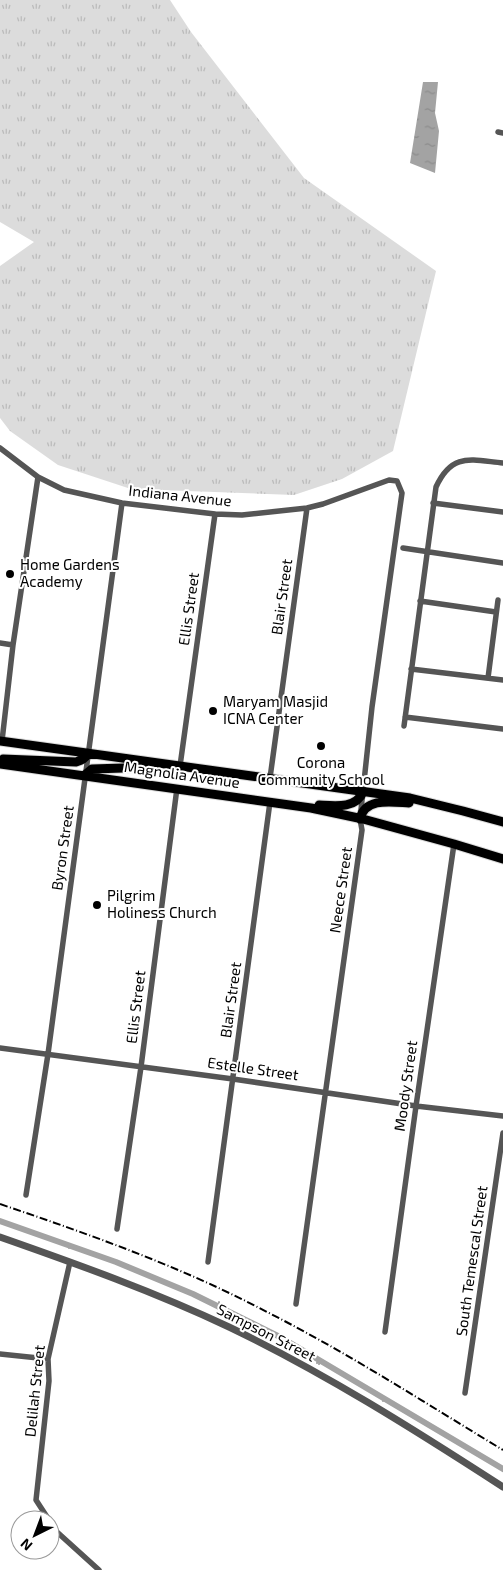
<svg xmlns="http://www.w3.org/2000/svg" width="503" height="1570" viewBox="0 0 503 1570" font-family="'Exo 2',sans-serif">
  <defs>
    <pattern id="grass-tufts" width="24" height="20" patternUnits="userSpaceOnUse" patternTransform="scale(1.25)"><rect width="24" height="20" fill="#dcdcdc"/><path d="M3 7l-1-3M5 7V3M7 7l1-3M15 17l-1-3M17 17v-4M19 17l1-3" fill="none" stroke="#bbb"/></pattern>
    <pattern id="water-ripples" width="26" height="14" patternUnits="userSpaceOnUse" patternTransform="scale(1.25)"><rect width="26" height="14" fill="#a3a3a3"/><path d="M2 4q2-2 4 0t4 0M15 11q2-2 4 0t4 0" fill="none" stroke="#8b8b8b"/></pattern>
  </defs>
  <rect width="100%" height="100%" fill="#fff"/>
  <!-- grass -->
  <path fill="url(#grass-tufts)" d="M 0,0 L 170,0 L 191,32 L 304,178 L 436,271 L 393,451 L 342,479 L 294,495 L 131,489 L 58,465 L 10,431 L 0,418 L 0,266 L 34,242 L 0,222 Z"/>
  <!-- water -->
  <path fill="url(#water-ripples)" d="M 423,82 L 438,82 L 435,113 L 439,131 L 435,173 L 410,163 Z"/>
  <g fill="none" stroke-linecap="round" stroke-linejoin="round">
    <!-- stream -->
    <path stroke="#a3a3a3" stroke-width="2" d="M 69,1248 L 69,1245
      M 219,1307 L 219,1302
      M 317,1363 L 319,1359
      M 319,1364 L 321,1360
      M 383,1401 L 385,1398"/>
    <!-- canal -->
    <path stroke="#a3a3a3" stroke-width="6" d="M 0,1221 L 116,1262 L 193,1294 L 282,1338 L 503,1469"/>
    <defs>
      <path id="primary" d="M 0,741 L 410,798 L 463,811 L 503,822
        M 3,759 L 76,762 C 82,760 85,759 88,753
        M 0,764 L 311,808 L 363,819 L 454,844 L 503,859
        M 85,775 L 92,769 L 155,767
        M 319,805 C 335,806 356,809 363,792
        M 360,819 C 365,797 392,802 409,803"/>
    </defs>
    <!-- primary casing -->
    <use href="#primary" stroke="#dbdbdb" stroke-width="11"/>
    <!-- minor -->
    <path stroke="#555" stroke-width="5.5" d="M 498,132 L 503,133
      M 0,448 L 38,477 L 64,490 L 122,503 L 215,514 L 242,515 L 307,508 L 323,504 L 389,480 L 397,481 L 402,493 L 372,707 L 360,819 L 362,830 L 296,1304
      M 433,503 L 503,512
      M 403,548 L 503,563
      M 420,601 L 496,612
      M 0,643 L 13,645
      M 411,669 L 503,680
      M 488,678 L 498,600
      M 405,717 L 503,729
      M 404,726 L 436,487 C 452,452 471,460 503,463
      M 2,741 L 13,645 L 38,477
      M 180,766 L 215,514
      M 270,778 L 307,508
      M 0,1048 L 233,1079 L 416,1106 L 503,1116
      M 26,1195 L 48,1054 L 122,503
      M 117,1229 L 141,1067 L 177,788
      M 208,1262 L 270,802
      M 385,1332 L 416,1106 L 454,844
      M 0,1354 L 48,1359
      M 465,1393 L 503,1133
      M 49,1520 L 36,1500 L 49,1381 L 48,1359 L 70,1262
      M 50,1522 L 57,1532 L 99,1570"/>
    <!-- tertiary -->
    <path stroke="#555" stroke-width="7" d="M 0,1237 C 77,1264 155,1292 229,1327 C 323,1372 415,1430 503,1487"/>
    <!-- primary -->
    <use href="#primary" stroke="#000" stroke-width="9"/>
    <!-- rail -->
    <path stroke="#000" stroke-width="2" stroke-dasharray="8 2.5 1 2.5" stroke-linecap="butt" d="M 0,1204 C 91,1235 182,1267 267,1312 C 348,1353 425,1403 503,1450"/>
  </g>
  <!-- markers -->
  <g fill="#000" stroke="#fff" stroke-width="2">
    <circle cx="10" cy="574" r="5"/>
    <circle cx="213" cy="711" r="5"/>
    <circle cx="321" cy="746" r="5"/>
    <circle cx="97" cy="905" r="5"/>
  </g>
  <g text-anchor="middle" stroke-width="4" stroke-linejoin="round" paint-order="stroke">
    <!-- street labels -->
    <g font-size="15" fill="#000" stroke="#fff">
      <text transform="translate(180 496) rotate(6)" y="5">Indiana Avenue</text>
      <text transform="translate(282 597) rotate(-82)" y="5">Blair Street</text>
      <text transform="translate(189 609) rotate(-82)" y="5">Ellis Street</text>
      <text transform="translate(182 775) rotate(8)" y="5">Magnolia Avenue</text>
      <text transform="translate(63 848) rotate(-82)" y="5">Byron Street</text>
      <text transform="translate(341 890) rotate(-82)" y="5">Neece Street</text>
      <text transform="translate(231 1000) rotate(-82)" y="5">Blair Street</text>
      <text transform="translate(136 1007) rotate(-83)" y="5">Ellis Street</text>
      <text transform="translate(253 1069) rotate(8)" y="5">Estelle Street</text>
      <text transform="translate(406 1086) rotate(-82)" y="5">Moody Street</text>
      <text transform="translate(472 1261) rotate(-82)" y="5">South Temescal Street</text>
      <text transform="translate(266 1333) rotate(27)" y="5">Sampson Street</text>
      <text transform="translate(35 1391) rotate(-84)" y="5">Delilah Street</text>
    </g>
    <!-- poi labels -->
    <g font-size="15" fill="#000" stroke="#fff" text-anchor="start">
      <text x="20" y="570">Home Gardens<tspan x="20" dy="17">Academy</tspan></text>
      <text x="223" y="707">Maryam Masjid<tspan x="223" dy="17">ICNA Center</tspan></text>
      <text x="321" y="768" text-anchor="middle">Corona<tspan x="321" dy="17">Community School</tspan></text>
      <text x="107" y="901">Pilgrim<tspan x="107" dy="17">Holiness Church</tspan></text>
    </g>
  </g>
  <!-- north arrow -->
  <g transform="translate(35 1535) rotate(222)"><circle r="24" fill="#ffffff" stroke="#999999"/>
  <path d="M0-4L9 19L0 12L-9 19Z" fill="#000000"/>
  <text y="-8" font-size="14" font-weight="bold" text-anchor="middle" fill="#000000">N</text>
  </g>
</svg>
